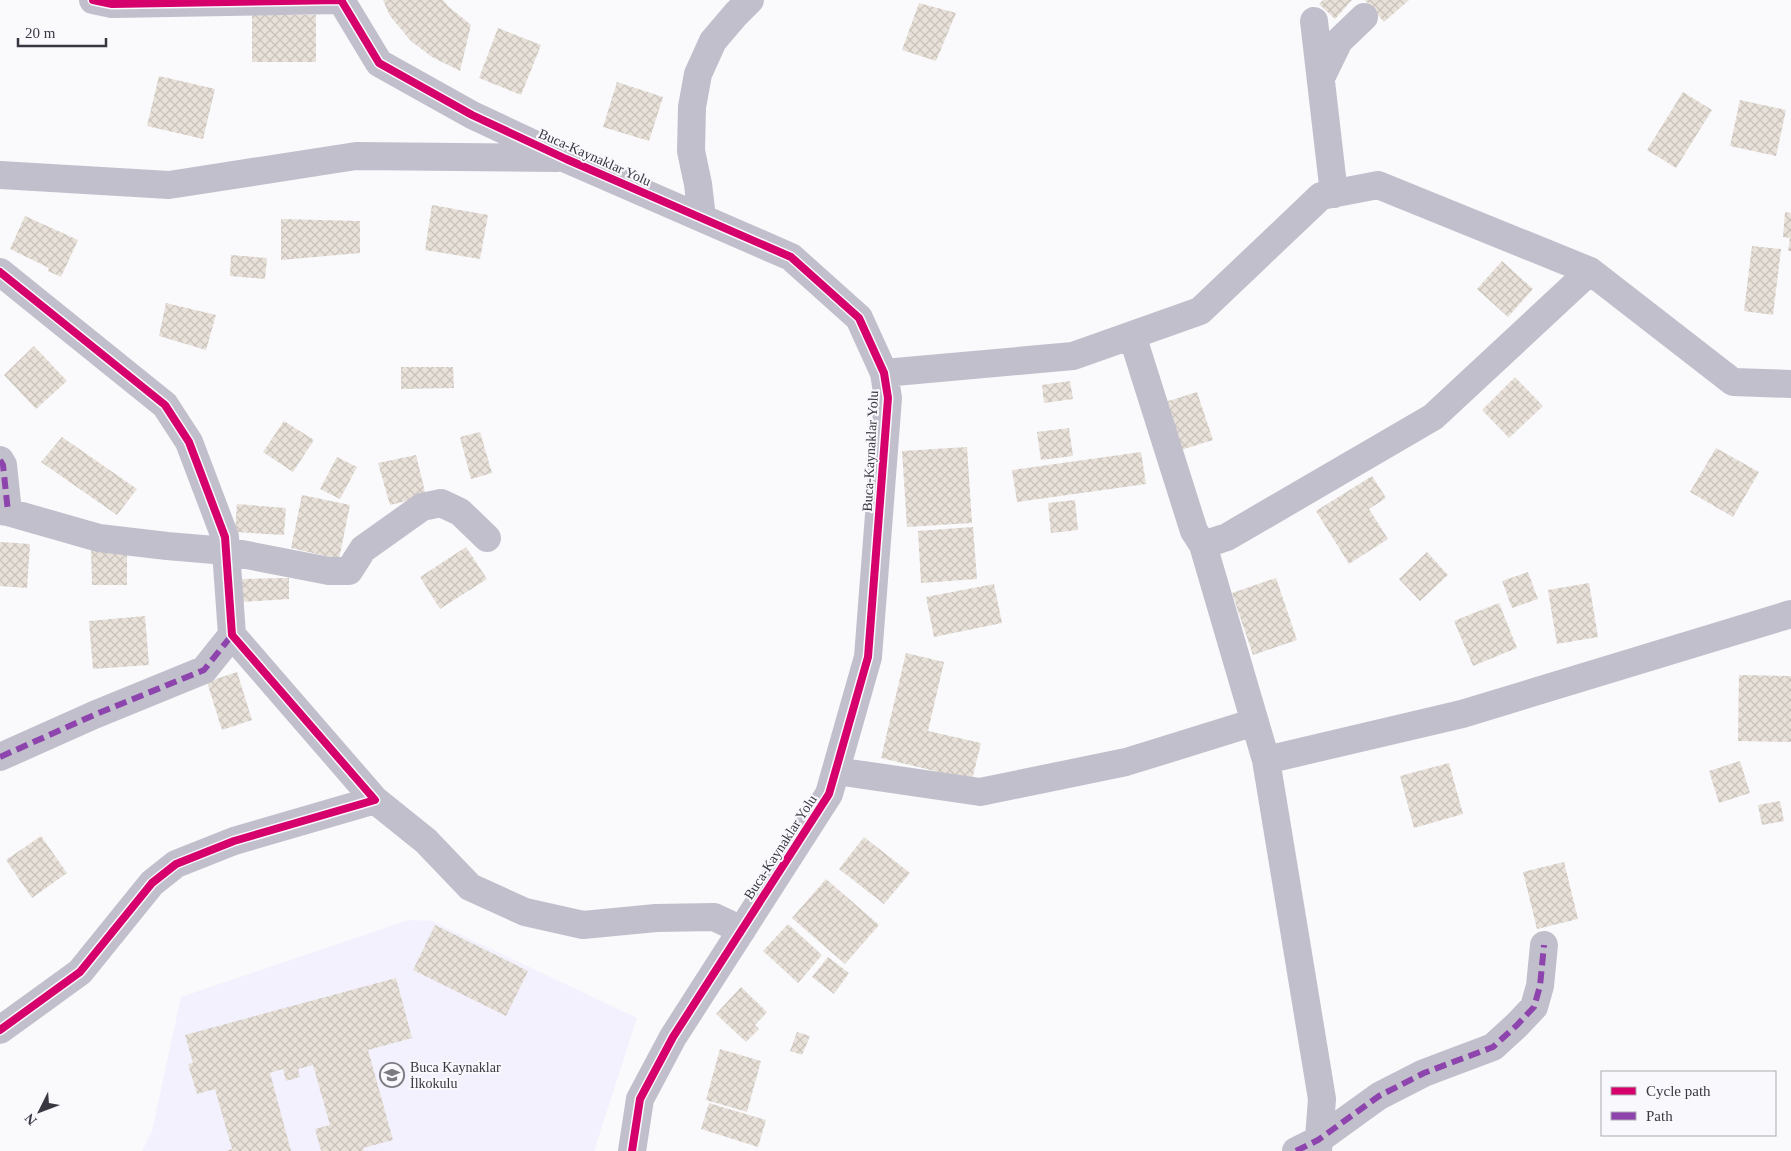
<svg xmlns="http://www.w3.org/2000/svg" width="1791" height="1151" viewBox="0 0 1791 1151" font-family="'Times New Roman',serif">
  <defs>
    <pattern id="building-cross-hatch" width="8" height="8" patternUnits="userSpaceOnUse" patternTransform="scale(1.25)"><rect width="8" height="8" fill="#e8e1d9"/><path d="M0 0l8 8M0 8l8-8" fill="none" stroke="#c8c2bb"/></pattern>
  </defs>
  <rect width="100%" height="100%" fill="#faf9fc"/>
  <!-- built -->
  <path fill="#f3f1fd" d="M 409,920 L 432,921 L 637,1018 L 594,1151 L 142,1151 L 152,1131 L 181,997 Z"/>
  <!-- building -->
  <path fill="url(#building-cross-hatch)" d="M 383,0 L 443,0 L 448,6 L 471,25 L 460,71 L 432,57 L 411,41 L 390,16 Z
    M 1323,0 L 1352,0 L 1335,19 L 1319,4 Z
    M 1365,0 L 1409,0 L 1384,22 Z
    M 919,3 L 956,13 L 936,61 L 902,50 Z
    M 252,15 L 316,15 L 316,62 L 252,62 Z
    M 498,28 L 541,45 L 521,95 L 479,78 Z
    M 159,76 L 215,89 L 203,139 L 147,126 Z
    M 617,82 L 663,97 L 649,141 L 603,127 Z
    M 1683,92 L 1712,110 L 1676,168 L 1647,150 Z
    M 1740,100 L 1786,110 L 1776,156 L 1730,146 Z
    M 432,205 L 488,215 L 480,259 L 425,250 Z
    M 1785,212 L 1791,213 L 1791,251 L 1788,251 L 1790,238 L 1783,237 Z
    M 25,216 L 78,240 L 61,277 L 48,271 L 49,268 L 10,249 Z
    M 281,219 L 360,221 L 360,253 L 281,260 Z
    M 1752,246 L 1781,249 L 1773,315 L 1744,311 Z
    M 231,255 L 267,258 L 265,279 L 230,276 Z
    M 1502,261 L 1533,289 L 1508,317 L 1477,289 Z
    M 166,303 L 216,315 L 206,350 L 159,336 Z
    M 34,346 L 67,381 L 36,409 L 4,375 Z
    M 401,367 L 453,367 L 454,388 L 401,389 Z
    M 1515,377 L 1543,406 L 1509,438 L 1482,410 Z
    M 1070,381 L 1073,399 L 1044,403 L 1042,385 Z
    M 1197,392 L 1213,440 L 1181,450 L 1165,402 Z
    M 284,421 L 314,440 L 293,472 L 263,452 Z
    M 1069,428 L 1073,456 L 1041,460 L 1037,432 Z
    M 480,432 L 492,473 L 471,479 L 460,437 Z
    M 62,437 L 137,489 L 117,515 L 41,462 Z
    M 967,447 L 972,523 L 907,527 L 902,451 Z
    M 1716,448 L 1759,472 L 1733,517 L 1690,492 Z
    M 1141,452 L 1146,484 L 1017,502 L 1012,470 Z
    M 416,455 L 426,496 L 390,505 L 378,463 Z
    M 337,457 L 357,467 L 340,499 L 320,489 Z
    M 1372,476 L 1386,498 L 1369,509 L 1388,539 L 1349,564 L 1316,511 Z
    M 302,495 L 350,505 L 339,559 L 291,548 Z
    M 1075,500 L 1078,530 L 1051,533 L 1048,503 Z
    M 237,504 L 286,508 L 284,535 L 235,532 Z
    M 973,527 L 977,579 L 921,583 L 918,531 Z
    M 0,542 L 30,544 L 27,588 L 0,586 Z
    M 466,547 L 487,579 L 440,609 L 420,577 Z
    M 91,549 L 127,552 L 127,585 L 92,585 Z
    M 1427,552 L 1448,575 L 1420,601 L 1399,579 Z
    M 1528,572 L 1538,599 L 1512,608 L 1502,581 Z
    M 289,578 L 289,599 L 241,602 L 239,579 Z
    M 1276,578 L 1297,640 L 1253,655 L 1232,593 Z
    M 1589,583 L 1598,637 L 1557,644 L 1548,590 Z
    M 994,584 L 1002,623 L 934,637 L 926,597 Z
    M 1499,603 L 1517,648 L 1473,666 L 1454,621 Z
    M 145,616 L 149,665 L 93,669 L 89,621 Z
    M 906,653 L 944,662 L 928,731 L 981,743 L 972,780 L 881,758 Z
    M 237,672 L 252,720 L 222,730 L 207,682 Z
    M 1739,675 L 1791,676 L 1791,742 L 1738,741 Z
    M 1740,761 L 1750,793 L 1719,803 L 1709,771 Z
    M 1449,763 L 1463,814 L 1414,828 L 1400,776 Z
    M 1780,801 L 1784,821 L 1762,825 L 1758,805 Z
    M 41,836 L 67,873 L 32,898 L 6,860 Z
    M 864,837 L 910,873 L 884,904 L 839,869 Z
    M 1564,862 L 1578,919 L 1537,929 L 1523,872 Z
    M 826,879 L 879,925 L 845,964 L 792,918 Z
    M 788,924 L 822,955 L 798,983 L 763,951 Z
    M 435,925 L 528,971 L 506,1016 L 413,970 Z
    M 828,957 L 849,973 L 834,994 L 812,977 Z
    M 396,978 L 412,1038 L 368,1050 L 393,1140 L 363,1148 L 364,1151 L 321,1151 L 315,1129 L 330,1125 L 313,1065 L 298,1069 L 300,1077 L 286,1081 L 283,1069 L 270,1073 L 291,1151 L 226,1151 L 232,1149 L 215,1089 L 197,1094 L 188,1064 L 193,1063 L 185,1035 Z
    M 741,987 L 767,1012 L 755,1025 L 759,1029 L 746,1042 L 716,1014 Z
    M 797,1032 L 810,1036 L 802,1055 L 790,1051 Z
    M 720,1049 L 761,1061 L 747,1112 L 706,1100 Z
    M 709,1103 L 766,1120 L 758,1147 L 701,1129 Z"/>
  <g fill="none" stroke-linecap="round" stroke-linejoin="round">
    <!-- minor -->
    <path stroke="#c2bfcc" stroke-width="28" d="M 93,0 L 112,4 L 341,0 L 379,63 L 472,115 L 566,159 L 791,257 L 859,318 L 884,373 L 888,398 L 868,657 L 829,794 L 673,1037 L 640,1099 L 632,1151
      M 1314,21 L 1334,194
      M 1321,78 L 1339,41 L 1364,17
      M 0,175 L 169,185 L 356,156 L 557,158
      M 702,218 L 698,184 L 691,151 L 692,107 L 698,74 L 713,41 L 736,14 L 750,0
      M 0,272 L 165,405 L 189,442 L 225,537 L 232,635 L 375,800 L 234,841 L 176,864 L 152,883 L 80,972 L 0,1030
      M 1132,335 L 1194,531 L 1203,545 L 1266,760 L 1462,714 L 1791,614
      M 884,373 L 1073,356 L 1200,311 L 1321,196 L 1378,185 L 1590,271 L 1733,382 L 1791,384
      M 0,460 L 3,465 L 8,512
      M 0,511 L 8,512 L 99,538 L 167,546 L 226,551 L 329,571 L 349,571 L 363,549 L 422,507 L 441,503 L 460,512 L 487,538
      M 1203,545 L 1227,537 L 1433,417 L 1590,271
      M 0,757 L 94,715 L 204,670 L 232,635
      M 1266,760 L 1322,1099 L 1318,1151
      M 836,771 L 980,792 L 1126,762 L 1255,722
      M 375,800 L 426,841 L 470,887 L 525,912 L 583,925 L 656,918 L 714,917 L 742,930
      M 1296,1151 L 1318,1140 L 1379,1096 L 1424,1073 L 1493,1047 L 1517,1025 L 1534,1007 L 1540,986 L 1544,945"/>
    <!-- quiet -->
    <path stroke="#8e44ad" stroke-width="6" stroke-dasharray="12 6" stroke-linecap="butt" d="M 0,460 L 3,465 L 8,512
      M 0,757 L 94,715 L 204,670 L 232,635
      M 1296,1151 L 1318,1140 L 1379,1096 L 1424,1073 L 1493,1047 L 1517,1025 L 1534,1007 L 1540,986 L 1544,945"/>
    <defs>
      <path id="cycleway" d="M 93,0 L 112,4 L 341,0 L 379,63 L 472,115 L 566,159 L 791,257 L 859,318 L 884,373 L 888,398 L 868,657 L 829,794 L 673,1037 L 640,1099 L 632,1151
        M 0,272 L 165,405 L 189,442 L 225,537 L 232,635 L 375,800 L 234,841 L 176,864 L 152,883 L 80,972 L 0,1030"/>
    </defs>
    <!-- cycleway casing -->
    <use href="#cycleway" stroke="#f9f8fd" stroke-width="11"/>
    <!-- cycleway -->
    <use href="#cycleway" stroke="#d6006c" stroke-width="8"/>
  </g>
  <!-- icons -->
  <defs>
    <symbol id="school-ring" viewBox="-11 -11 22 22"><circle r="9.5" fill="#f9f8fd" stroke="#7d7b82" stroke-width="1.5"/><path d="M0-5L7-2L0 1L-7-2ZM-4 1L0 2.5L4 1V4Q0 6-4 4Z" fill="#7d7b82"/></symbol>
  </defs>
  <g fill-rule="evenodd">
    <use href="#school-ring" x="378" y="1061" width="28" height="28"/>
  </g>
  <g text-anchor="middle" stroke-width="4" stroke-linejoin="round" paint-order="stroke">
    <!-- street labels -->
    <g font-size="14" fill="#393741" stroke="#f9f8fd">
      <text transform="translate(595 157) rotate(24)" y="5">Buca-Kaynaklar Yolu</text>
      <text transform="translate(870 451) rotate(-87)" y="5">Buca-Kaynaklar Yolu</text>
      <text transform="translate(780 847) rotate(-57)" y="5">Buca-Kaynaklar Yolu</text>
    </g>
    <!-- poi labels -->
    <g font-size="14" fill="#393741" stroke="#f9f8fd" text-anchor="start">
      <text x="410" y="1072">Buca Kaynaklar<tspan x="410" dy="16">İlkokulu</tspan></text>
    </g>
  </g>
  <!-- legend -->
  <rect x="1601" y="1071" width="175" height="65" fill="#f9f8fd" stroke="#acabb2"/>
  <rect x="1611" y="1087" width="25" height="8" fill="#d6006c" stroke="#acabb2"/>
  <text x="1646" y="1096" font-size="15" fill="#393741">Cycle path</text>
  <rect x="1611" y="1112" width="25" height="8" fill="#8e44ad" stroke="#acabb2"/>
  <text x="1646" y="1121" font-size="15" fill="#393741">Path</text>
  <!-- north arrow -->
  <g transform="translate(40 1111) rotate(228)" stroke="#f9f8fd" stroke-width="4" paint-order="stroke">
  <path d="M0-4L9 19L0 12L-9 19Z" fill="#393741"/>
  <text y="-8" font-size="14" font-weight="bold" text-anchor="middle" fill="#393741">N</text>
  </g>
  <!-- scale -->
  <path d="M18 38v8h88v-8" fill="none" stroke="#393741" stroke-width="2.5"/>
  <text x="25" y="38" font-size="15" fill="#393741" stroke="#f9f8fd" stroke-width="4" paint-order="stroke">20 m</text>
</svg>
